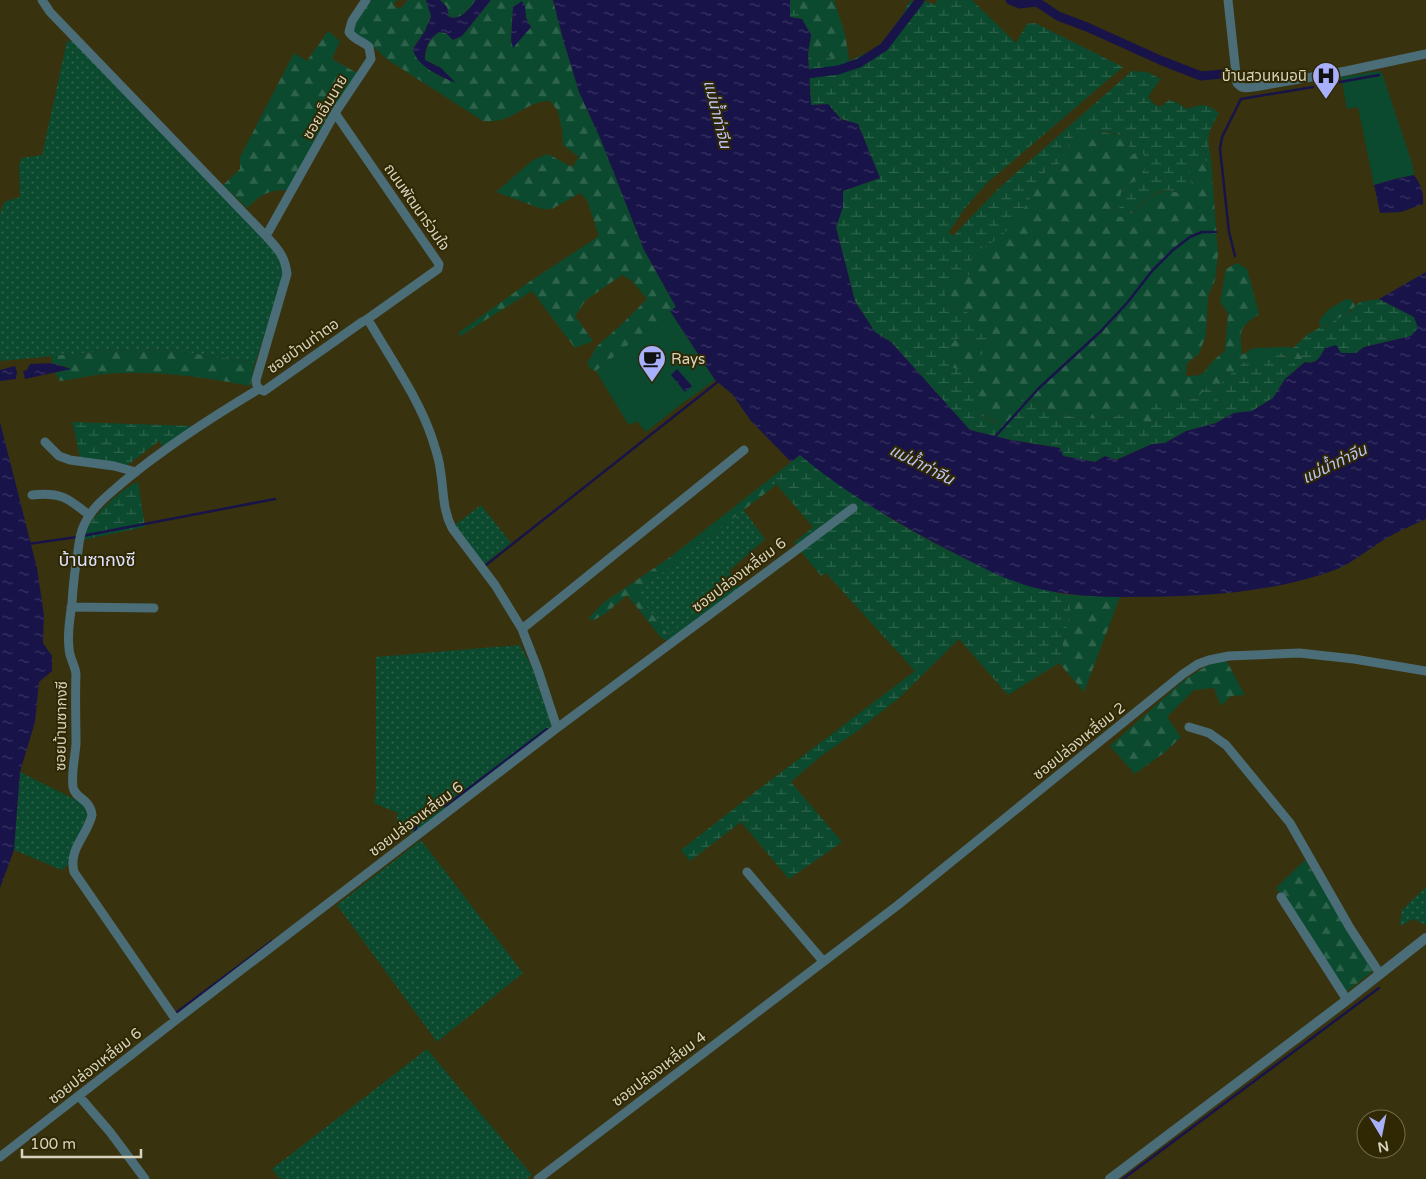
<svg xmlns="http://www.w3.org/2000/svg" width="1426" height="1179" viewBox="0 0 1426 1179" font-family="'Varela Round','Noto Sans Thai',sans-serif">
  <defs>
    <pattern id="grass-dots" width="8" height="8" patternUnits="userSpaceOnUse" patternTransform="scale(1.25)"><rect width="8" height="8" fill="#0b4a2f"/><path d="M2 2h.1M6 6h.1" fill="none" stroke="#2e634b" stroke-width="1.8" stroke-linecap="round"/></pattern>
    <pattern id="forest-firs" width="22" height="20" patternUnits="userSpaceOnUse" patternTransform="scale(1.25)"><rect width="22" height="20" fill="#0b4a2f"/><path d="M5 1l3.5 6h-7zM16 11l3.5 6h-7z" fill="#2e634b"/></pattern>
    <pattern id="wetland-marsh" width="20" height="14" patternUnits="userSpaceOnUse" patternTransform="scale(1.25)"><rect width="20" height="14" fill="#0b4a2f"/><path d="M1 5h8M5 5V1M11 12h8M15 12V8" fill="none" stroke="#2e634b"/></pattern>
    <pattern id="water-ripples" width="26" height="14" patternUnits="userSpaceOnUse" patternTransform="scale(1.25)"><rect width="26" height="14" fill="#18144a"/><path d="M2 4q2-2 4 0t4 0M15 11q2-2 4 0t4 0" fill="none" stroke="#393562"/></pattern>
  </defs>
  <rect width="100%" height="100%" fill="#39320e"/>
  <!-- grass -->
  <path fill="url(#grass-dots)" d="M 67,41 L 73,41 L 281,257 L 284,270 L 282,283 L 255,363 L 163,349 L 108,351 L 0,361 L 0,213 L 4,202 L 20,197 L 19,165 L 22,158 L 42,155 Z
    M 481,505 L 511,543 L 482,566 L 455,525 Z
    M 743,509 L 765,539 L 729,571 L 725,572 L 726,589 L 673,632 L 667,634 L 635,593 Z
    M 520,645 L 533,669 L 550,719 L 551,728 L 424,827 L 411,833 L 396,824 L 398,813 L 374,803 L 376,790 L 376,657 Z
    M 20,772 L 86,805 L 90,811 L 70,856 L 68,865 L 62,870 L 14,850 Z
    M 421,840 L 523,973 L 437,1042 L 337,905 Z
    M 1426,887 L 1426,925 L 1413,919 L 1400,926 L 1402,910 Z
    M 427,1049 L 532,1175 L 526,1179 L 280,1179 L 272,1169 Z"/>
  <!-- forest -->
  <path fill="url(#forest-firs)" fill-rule="evenodd" d="M 365,0 L 397,0 L 393,5 L 400,9 L 408,0 L 426,0 L 431,16 L 425,31 L 413,48 C 416,64 433,71 445,79 L 441,68 L 425,60 C 426,48 428,39 439,32 L 462,36 L 491,0 L 553,0 L 563,39 L 579,92 L 601,140 L 644,250 L 676,307 L 596,371 L 590,369 L 587,362 L 591,357 L 596,347 L 623,323 L 647,299 L 632,281 L 622,275 L 586,300 L 575,316 L 593,341 L 575,348 L 532,291 L 460,336 L 458,333 L 529,282 L 599,236 L 587,200 L 580,193 L 552,209 L 542,209 L 496,192 L 533,160 L 548,154 L 572,167 L 579,157 L 563,145 L 562,130 L 558,111 L 550,101 C 526,100 512,125 483,121 L 388,60 L 368,42 L 346,34 ZM 522,2 L 525,6 L 526,18 L 531,27 L 513,47 L 511,40 L 513,7 Z
    M 440,0 L 476,0 C 469,9 461,21 449,17 L 447,7 Z
    M 800,0 L 834,0 L 845,34 L 849,59 L 834,61 L 830,56 L 816,54 L 808,52 L 811,35 L 802,19 L 798,3 Z
    M 328,31 L 340,41 L 332,59 L 357,73 L 288,190 C 269,190 261,194 247,208 L 223,185 L 240,169 L 240,157 L 294,53 L 307,61 Z
    M 1096,131 L 1124,136 L 1129,146 L 1131,155 L 1137,151 L 1142,151 C 1152,172 1138,178 1122,190 L 1121,203 L 1118,211 L 1132,214 L 1149,197 L 1167,190 L 1179,193 L 1192,186 L 1189,169 L 1197,164 L 1211,159 L 1218,254 L 1215,280 L 1208,296 L 1206,335 L 1199,354 L 1187,363 L 1186,376 C 1208,376 1202,372 1215,359 C 1218,356 1222,354 1225,351 L 1228,313 L 1220,302 L 1226,269 L 1237,263 L 1247,269 L 1259,314 C 1238,329 1240,330 1242,355 L 1253,348 L 1289,347 L 1297,351 L 1305,362 L 1299,367 L 1290,361 L 1286,355 L 1269,352 L 1265,359 L 1244,362 L 1226,398 L 1222,402 L 1218,401 L 1214,389 L 1218,384 L 1207,387 L 1197,398 L 1180,401 L 1160,401 L 1156,420 L 1148,428 L 1138,427 L 1130,412 C 1121,414 1112,417 1103,418 C 1077,421 1050,413 1029,398 L 1020,412 L 1002,426 L 994,421 L 976,413 L 974,400 L 953,368 L 950,345 L 956,339 L 967,337 L 978,344 L 980,355 L 992,344 L 977,327 L 971,314 L 946,303 C 941,285 954,280 969,275 L 973,253 L 998,239 L 1030,199 L 1028,190 L 1048,169 L 1062,162 L 1070,139 L 1081,133 Z
    M 1346,299 L 1352,300 L 1355,306 C 1351,312 1327,326 1320,327 L 1319,321 L 1328,310 Z
    M 163,349 L 255,363 L 250,386 C 202,377 154,370 105,374 C 90,375 75,379 60,381 L 55,373 L 70,368 L 52,363 L 52,356 L 108,351 Z
    M 771,478 L 776,485 L 636,593 L 667,634 L 673,632 L 726,589 L 720,578 L 725,572 L 729,571 L 740,588 L 668,641 L 661,638 L 627,595 L 605,614 L 594,620 L 588,619 L 603,603 L 669,558 Z
    M 1073,595 L 1120,597 L 1084,692 L 1059,663 Z
    M 1226,660 L 1245,695 L 1231,696 L 1221,706 L 1214,688 L 1194,690 L 1167,717 L 1181,737 L 1165,752 L 1135,774 L 1110,746 L 1183,681 L 1206,666 Z
    M 1305,860 L 1371,966 L 1372,972 L 1346,992 L 1276,888 Z"/>
  <!-- wetland -->
  <path fill="url(#wetland-marsh)" d="M 790,0 L 800,0 L 798,3 L 802,19 L 790,17 Z
    M 911,0 L 913,2 C 920,0 928,1 935,5 L 937,0 L 972,0 L 1016,43 L 1027,24 L 1035,23 L 1123,67 L 988,182 L 965,208 L 949,232 L 953,236 L 999,188 L 1132,71 L 1147,72 L 1161,79 L 1154,88 L 1148,97 L 1154,104 L 1160,107 L 1169,100 L 1176,102 L 1187,109 C 1202,104 1206,103 1219,113 C 1208,133 1206,136 1211,159 L 1197,164 L 1189,169 L 1192,186 L 1186,192 C 1177,194 1173,190 1167,190 C 1162,190 1155,194 1151,196 C 1138,202 1137,217 1119,217 C 1118,211 1119,210 1120,205 C 1121,201 1119,197 1121,193 C 1123,189 1126,187 1130,184 C 1143,174 1150,168 1142,151 L 1137,151 L 1131,156 L 1129,146 L 1124,136 C 1102,131 1091,128 1070,139 L 1062,162 L 1048,169 L 1028,190 L 1030,199 L 1014,224 L 998,239 L 973,253 L 969,275 C 954,280 941,285 946,303 L 971,314 L 977,327 L 993,344 L 980,356 L 978,344 L 967,337 L 956,339 L 950,345 L 953,368 C 970,371 970,375 977,390 L 974,400 L 976,413 L 1002,426 L 1020,412 L 1021,400 L 1029,398 C 1050,413 1077,421 1103,418 C 1112,417 1121,414 1130,412 L 1138,426 L 1148,428 L 1156,420 L 1149,406 L 1160,401 L 1180,401 L 1197,398 L 1207,387 L 1218,383 L 1214,389 L 1218,401 L 1222,402 L 1226,398 L 1222,382 L 1244,362 L 1265,359 L 1269,352 C 1283,349 1288,360 1299,367 L 1285,379 L 1273,398 L 1252,411 L 1234,413 L 1216,423 L 1186,431 L 1165,443 L 1152,444 L 1115,460 L 1105,456 L 1095,462 L 1063,456 L 1060,448 L 1011,440 L 970,430 L 891,342 L 875,332 L 855,301 L 836,227 L 843,207 L 843,191 L 880,178 L 858,124 L 841,119 L 828,104 L 811,105 L 808,54 L 808,52 L 816,54 L 830,56 L 834,61 L 849,59 L 850,61 L 872,50 L 884,41 L 905,11 L 906,7 Z
    M 1379,299 L 1414,317 L 1418,328 L 1412,336 L 1364,347 L 1356,353 L 1341,353 L 1319,359 L 1309,363 L 1305,362 L 1297,351 L 1292,349 L 1307,335 L 1320,327 L 1326,326 L 1335,320 L 1352,311 L 1355,306 L 1360,302 Z
    M 72,422 L 195,426 L 164,448 L 159,441 L 126,466 L 80,457 Z
    M 800,455 L 851,493 L 893,520 L 936,544 L 978,565 L 1061,594 L 1073,595 L 1059,663 L 1008,695 L 959,639 L 899,698 L 856,732 L 821,756 L 791,782 L 842,842 L 789,879 L 741,822 L 690,861 L 681,850 L 759,789 L 915,671 L 826,573 L 821,576 L 794,543 L 813,527 L 771,478 Z
    M 138,482 L 145,527 L 83,540 C 84,536 84,533 86,529 C 94,515 123,487 138,482 Z"/>
  <!-- garden -->
  <path fill="#0b4a2f" d="M 1378,71 L 1382,73 L 1413,166 L 1414,175 L 1395,179 L 1374,185 L 1358,107 L 1347,109 L 1341,77 Z
    M 670,311 L 715,380 L 680,405 L 646,432 L 637,421 L 630,425 L 626,421 L 596,371 Z"/>
  <!-- water -->
  <path fill="url(#water-ripples)" d="M 426,0 L 440,0 L 447,7 L 449,17 C 461,21 469,9 476,0 L 491,0 L 462,36 L 453,40 L 446,33 L 439,32 C 428,39 425,48 425,60 L 441,68 L 456,83 C 441,77 416,66 413,49 L 425,31 L 431,16 Z
    M 553,0 L 790,0 L 790,17 L 802,19 L 811,35 L 808,54 L 811,105 L 828,104 L 841,119 L 858,124 L 880,178 L 843,191 L 843,207 L 836,227 L 855,301 L 875,332 L 891,342 L 970,430 L 1011,440 L 1060,448 L 1063,456 L 1095,462 L 1105,456 L 1116,460 L 1152,444 L 1165,443 L 1186,431 L 1216,423 L 1234,413 L 1252,411 L 1273,398 L 1285,379 L 1305,362 C 1317,365 1320,357 1325,348 L 1336,345 L 1341,353 L 1356,353 L 1364,347 L 1411,336 L 1418,328 L 1414,317 L 1379,299 L 1426,272 L 1426,519 C 1411,526 1396,532 1382,541 C 1369,549 1352,563 1337,569 C 1275,593 1199,597 1133,597 C 1099,597 1064,596 1032,587 C 1005,580 980,566 956,554 C 901,525 847,495 800,455 L 791,462 L 751,421 L 732,394 L 715,380 L 670,311 L 676,307 L 644,250 L 601,140 L 579,92 L 563,39 Z
    M 522,1 L 525,6 L 526,18 L 531,27 L 513,48 L 511,40 L 513,7 Z
    M 1414,175 C 1421,185 1424,192 1423,204 L 1401,212 L 1380,213 L 1374,185 L 1395,179 Z
    M 52,363 L 71,369 L 25,379 L 23,371 L 27,370 L 30,364 Z
    M 15,366 L 17,372 L 16,379 L 0,381 L 0,370 Z
    M 677,369 L 692,386 L 685,392 L 671,375 Z
    M 0,422 L 37,568 L 44,615 L 43,643 L 52,656 L 52,671 L 39,682 L 35,722 L 20,772 L 14,850 L 0,888 Z"/>
  <g fill="none" stroke-linecap="round" stroke-linejoin="round">
    <!-- stream -->
    <path stroke="#18144a" stroke-width="2.5" d="M 1340,82 L 1379,75
      M 1235,256 L 1229,232 L 1220,149 L 1222,137 L 1241,99 L 1313,87
      M 993,439 L 1039,388 L 1100,332 L 1127,303 L 1152,271 L 1173,250 L 1190,237 L 1202,232 L 1216,232
      M 82,536 L 275,499
      M 28,544 L 77,537
      M 486,565 L 720,380
      M 415,832 C 417,823 422,806 434,806 C 439,805 441,808 447,805 L 547,729
      M 177,1012 L 272,941
      M 1123,1179 L 1379,988"/>
    <!-- canal -->
    <path stroke="#18144a" stroke-width="9" d="M 1010,0 L 1020,4 L 1036,2 L 1040,4 L 1058,16 L 1087,27 L 1160,60 L 1201,76 L 1222,74
      M 799,75 L 838,70 L 859,63 L 884,47 L 920,0"/>
    <!-- minor -->
    <path stroke="#4a6d78" stroke-width="9" d="M 42,0 L 50,12 L 266,236 C 278,249 285,256 287,274 L 256,380 C 256,386 258,389 264,391 L 362,322 L 366,320 L 370,323 C 391,359 419,399 432,438 C 435,448 439,458 440,468 C 444,489 442,509 452,528 L 495,585 L 522,629 L 538,670 L 557,728
      M 1228,0 L 1237,83 C 1242,89 1247,88 1254,87 L 1346,71 L 1426,54
      M 335,113 L 439,264 L 438,269 L 366,320
      M 266,236 L 335,113 L 371,59 L 369,47 C 363,41 354,40 349,32 L 352,21 L 366,0
      M 45,442 L 59,456 L 70,460 L 114,466 L 136,472
      M 32,495 C 61,492 68,498 89,515
      M 71,607 L 154,608
      M 522,629 L 744,450
      M 1189,727 L 1209,733 L 1226,745 L 1290,823 L 1350,928 L 1380,974
      M 747,872 L 823,961
      M 1281,897 L 1347,1000
      M 176,1020 L 74,872 C 68,849 87,836 92,815 C 90,798 75,799 73,787 C 71,773 75,758 76,744 C 76,721 75,697 76,674 C 75,665 69,657 69,648 C 67,633 70,618 72,603 C 73,586 75,568 78,551 C 79,542 80,533 84,525 C 92,507 107,496 122,483 C 164,448 212,417 259,389
      M 79,1096 L 110,1132 L 145,1179
      M 0,1157 L 176,1020 L 557,728 L 853,508
      M 538,1179 L 898,905 L 1183,674 L 1198,664 L 1209,660 L 1229,656 L 1299,653 L 1354,659 L 1426,671"/>
    <!-- tertiary -->
    <path stroke="#4a6d78" stroke-width="10" d="M 1110,1179 L 1347,1000 L 1426,938"/>
  </g>
  <!-- icons -->
  <defs>
    <symbol id="hospital-pin" viewBox="-11 -11 22 30"><path d="M0 17L-7.5 6A9.5 9.5 0 1 1 7.5 6Z" fill="#a8b0fc" stroke="#2f2803"/><path d="M-5-5h3v3.5h4V-5h3V5h-3V1.5h-4V5h-3Z" fill="#111"/></symbol>
    <symbol id="cafe-pin" viewBox="-11 -11 22 30"><path d="M0 17L-7.5 6A9.5 9.5 0 1 1 7.5 6Z" fill="#a8b0fc" stroke="#2f2803"/><path d="M-5.5-4.5H6V0H3Q3 3.5 0 3.5H-2.5Q-5.5 3.5-5.5 0ZM3-3.2v2h1.7v-2ZM-6 4.5H4V6H-6Z" fill="#111"/></symbol>
  </defs>
  <g fill-rule="evenodd">
    <use href="#hospital-pin" x="1310" y="60" width="32" height="43"/>
    <use href="#cafe-pin" x="636" y="343" width="32" height="43"/>
  </g>
  <g text-anchor="middle" stroke-width="4" stroke-linejoin="round" paint-order="stroke">
    <!-- poi labels -->
    <g font-size="15" fill="#d6d3bf" stroke="#2f2803" text-anchor="end">
      <text x="1307" y="81">บ้านสวนหมอนิ</text>
      <text x="671" y="364" text-anchor="start">Rays</text>
    </g>
    <!-- street labels -->
    <g font-size="15" fill="#d6d3bf" stroke="#2f2803">
      <text transform="translate(325 107) rotate(-59)" y="5">ซอยเอ็มนาย</text>
      <text transform="translate(417 207) rotate(55)" y="5">ถนนพัฒนาร่วมใจ</text>
      <text transform="translate(303 346) rotate(-35)" y="5">ซอยบ้านท่าตอ</text>
      <text transform="translate(739 575) rotate(-37)" y="5">ซอยปล่องเหลี่ยม 6</text>
      <text transform="translate(61 726) rotate(-89)" y="5">ซอยบ้านซากงซี</text>
      <text transform="translate(1079 741) rotate(-39)" y="5">ซอยปล่องเหลี่ยม 2</text>
      <text transform="translate(416 819) rotate(-37)" y="5">ซอยปล่องเหลี่ยม 6</text>
      <text transform="translate(95 1066) rotate(-38)" y="5">ซอยปล่องเหลี่ยม 6</text>
      <text transform="translate(659 1069) rotate(-37)" y="5">ซอยปล่องเหลี่ยม 4</text>
    </g>
    <!-- water labels -->
    <g font-size="16" font-style="italic" fill="#bec5fb" stroke="#2f2803">
      <text transform="translate(718 114) rotate(76)" y="6">แม่น้ำท่าจีน</text>
      <text transform="translate(1334 463) rotate(-26)" y="6">แม่น้ำท่าจีน</text>
      <text transform="translate(922 464) rotate(27)" y="6">แม่น้ำท่าจีน</text>
    </g>
    <!-- quarter labels -->
    <g font-size="18" fill="#dde2ff" stroke="#2f2803">
      <text x="97" y="566">บ้านซากงซี</text>
    </g>
  </g>
  <!-- north arrow -->
  <g transform="translate(1381 1134) rotate(170)"><circle r="24" fill="#2f2803" stroke="#726c4e"/>
  <path d="M0-4L9 19L0 12L-9 19Z" fill="#a8b0fc"/>
  <text y="-8" font-size="14" font-weight="bold" text-anchor="middle" fill="#d6d3bf">N</text>
  </g>
  <!-- scale -->
  <path d="M22 1149v8h119v-8" fill="none" stroke="#d6d3bf" stroke-width="2.5"/>
  <text x="30" y="1149" font-size="15" fill="#d6d3bf" stroke="#2f2803" stroke-width="4" paint-order="stroke">100 m</text>
</svg>
